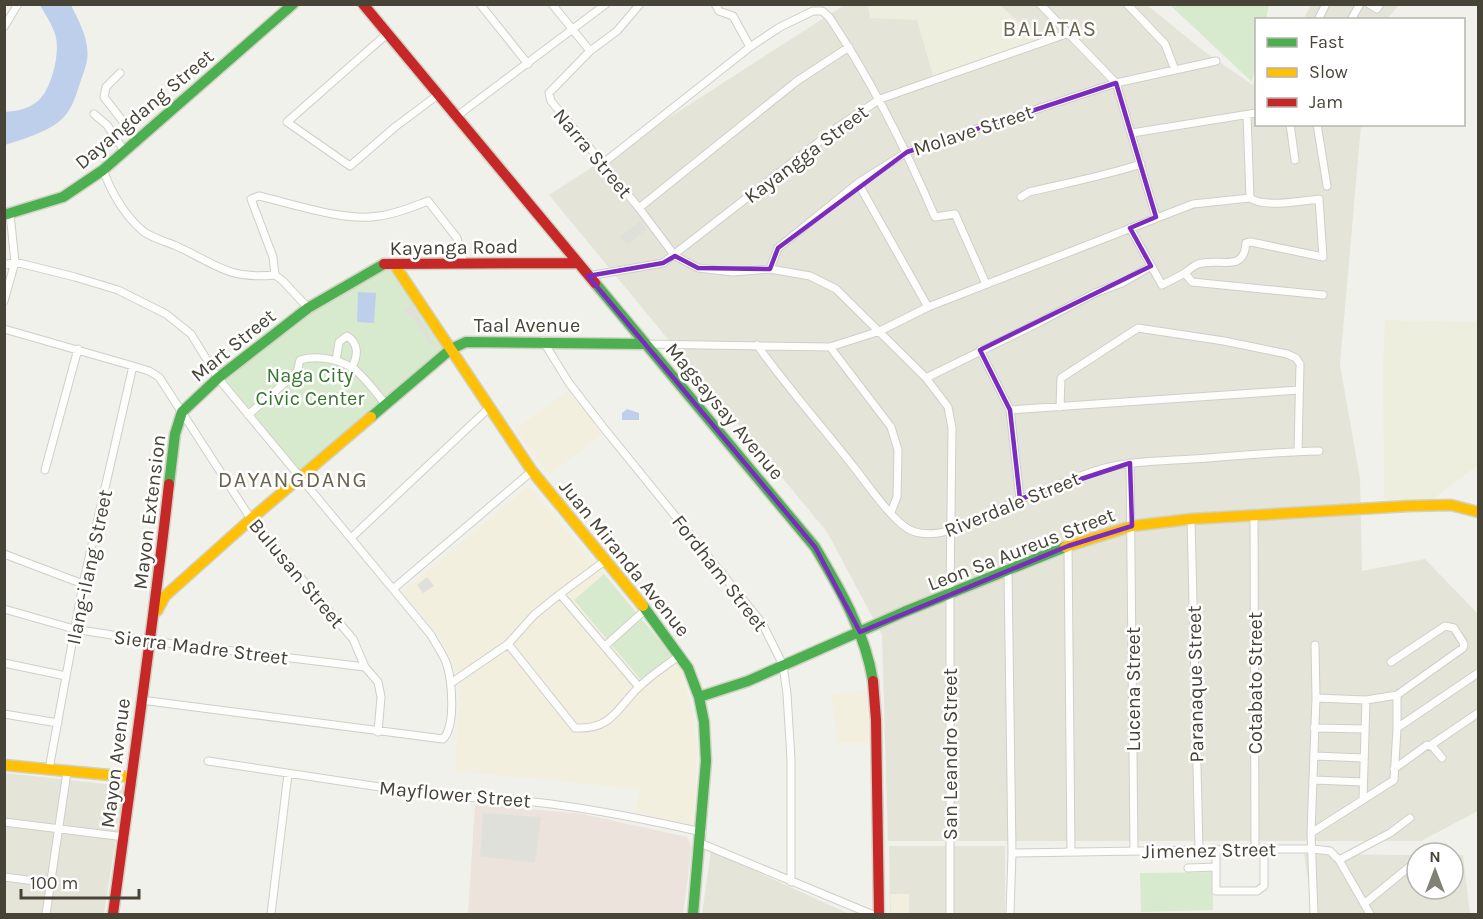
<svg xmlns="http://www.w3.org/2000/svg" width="1483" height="919" viewBox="0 0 1483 919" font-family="Karla,sans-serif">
  <rect width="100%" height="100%" fill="#f1f1eb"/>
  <!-- residential -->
  <path fill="#e5e4d9" d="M 844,5 L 1147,5 L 1205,52 L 1253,85 L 1256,72 L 1256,124 L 1361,125 L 1340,365 L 1360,478 L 1362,571 L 1425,559 L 1478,614 L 1478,811 L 1421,841 L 888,841 L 882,635 L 827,532 L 549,195 Z
    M 1311,5 L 1399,5 L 1387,19 L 1303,20 Z
    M 5,773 L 124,786 L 104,914 L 5,914 Z
    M 889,846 L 1005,846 L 1005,914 L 890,914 Z
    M 711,851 L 849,914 L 702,914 Z
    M 1304,854 L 1417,855 L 1417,889 L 1453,889 L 1453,855 L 1463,855 L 1470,914 L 1313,914 Z"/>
  <!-- commercial -->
  <path fill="#f3efdf" d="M 569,390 L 602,435 L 549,475 L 515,429 Z
    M 529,486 L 678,663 L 693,712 L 697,754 L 695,797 L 691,825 L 636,812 L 639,789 L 455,771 L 460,685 L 454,665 L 439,636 L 402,592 Z
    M 866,690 L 870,743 L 837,743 L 831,694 Z
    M 890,894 L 909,894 L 909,914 L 891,914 Z"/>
  <!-- education -->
  <path fill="#eeeede" d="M 868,5 L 1000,5 L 1038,40 L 933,76 L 917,20 L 870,18 Z
    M 1385,320 L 1478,322 L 1478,465 L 1433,499 L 1391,502 L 1384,497 L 1383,366 Z"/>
  <!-- medical -->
  <path fill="#ebe3dc" d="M 475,804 L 583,814 L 687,837 L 692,847 L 683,914 L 468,914 Z"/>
  <!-- green -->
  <path fill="#d8eacd" d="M 1170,5 L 1269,5 L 1266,19 L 1256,20 L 1256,63 L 1252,82 Z
    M 394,264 L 451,349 L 300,478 L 218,378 L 308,308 Z
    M 604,574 L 672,655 L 640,679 L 574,600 Z
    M 1213,872 L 1213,910 L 1141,912 L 1140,873 Z"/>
  <!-- parking -->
  <path fill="#e0e0db" d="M 640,221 L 647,229 L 627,245 L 620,237 Z
    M 412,305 L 436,347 L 429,344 L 412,317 L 403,311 Z
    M 427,577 L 434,586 L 423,593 L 417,585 Z
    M 483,813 L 541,817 L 535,863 L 480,856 Z"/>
  <!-- water -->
  <path fill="#becfec" d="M 40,5 L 71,5 C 77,18 86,33 87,48 C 89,59 85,69 81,80 C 77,92 73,108 63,118 C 49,132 23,139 5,145 L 5,112 C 17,111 29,109 39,100 C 52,88 61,50 55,34 C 52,24 45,14 40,5 Z
    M 358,292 L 376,293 L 374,323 L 357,322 Z
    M 627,409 L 639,413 L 639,420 L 622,420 L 622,413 Z"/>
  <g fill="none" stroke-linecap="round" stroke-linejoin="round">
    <defs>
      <path id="street" d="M 480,4 L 528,64
        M 552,4 L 590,51
        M 640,4 L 617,31 L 590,51 L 549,93 L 551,101 L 639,208 L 675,256 L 698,268 L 733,272 L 770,269 L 810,276 L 836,289 L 926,378 L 948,407 L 952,428 L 950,594 L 950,914
        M 715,4 L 719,11 L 733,16 L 750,47
        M 1040,4 L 1116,83 L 1156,217
        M 1127,4 L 1165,44 L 1175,70
        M 1369,4 L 1377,9 L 1380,4
        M 1318,20 L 1326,4
        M 1351,20 L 1360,4
        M 4,27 L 18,4
        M 388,33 L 287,122 L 350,166 L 395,127 L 439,94
        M 120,73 L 106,87 L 104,97 L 138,141
        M 94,114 L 107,125 L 125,152
        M 1247,115 L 1250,198
        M 457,116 L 606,4
        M 1290,124 L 1295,160
        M 1317,124 L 1327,186
        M 1132,133 L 1256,113
        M 602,164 L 750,47 L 780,27 L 813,11 L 822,11 L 829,17 C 872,81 905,147 935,217 L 955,214 L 986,284
        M 103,170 C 112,194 125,216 144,232 C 153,238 164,241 174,245 C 215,263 227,280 275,275
        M 858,183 L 928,307
        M 1021,197 L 1029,192 C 1067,183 1104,176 1141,164
        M 639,208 L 797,81 L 849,47
        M 4,265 L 15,262 L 75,277 L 118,290 L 166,314 L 191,334 L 218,378 L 431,635 C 436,645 444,655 447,665 C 452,682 456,726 443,739 L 141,700
        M 770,269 L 778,248 L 858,183 L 907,152 L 1116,83 L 1216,61
        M 1185,273 L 1192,282 L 1323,295
        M 588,276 L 663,263 L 838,127 L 880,99 L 1069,33
        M 4,301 L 15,262 L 10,214
        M 308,308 L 283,281 L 275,275 L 273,257 L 251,199 L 259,196 C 293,204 345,222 379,216 C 396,214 412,207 428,201 L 457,238 L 464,264
        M 4,329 L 133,366 L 149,371 L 159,377 L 251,519 L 353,639 L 365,667 L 378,682 L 381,697 L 378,732
        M 543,341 L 569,383 L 603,427 L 762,623 L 783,665 L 787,694 L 791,759 L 791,882
        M 645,344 L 830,347 L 880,331 L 928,307 L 1193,204 L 1250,198 C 1263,208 1302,201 1319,199 L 1323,257 L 1251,242 L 1246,243 C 1244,274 1219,257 1198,264 C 1193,266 1188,271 1183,274 C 1176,278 1169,281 1162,285 L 1130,228
        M 757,345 C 787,387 821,425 853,466 C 866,482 893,522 910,530 C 944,546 997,507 1029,496 C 1053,487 1077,476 1101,469 C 1131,461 1161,461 1192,459 C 1234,456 1276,452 1319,451
        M 830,347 L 891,427 L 898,450 L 897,497 L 891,512
        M 980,350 L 1010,410 L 1020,499
        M 336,361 L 339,342 L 347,336 C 359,343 358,356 352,367
        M 926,378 L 1040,322 L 1095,293 L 1122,283 L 1151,266
        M 1060,407 L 1061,378 L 1138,328 L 1224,341 L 1287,354 L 1296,358 L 1300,364 L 1298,451
        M 1010,410 L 1299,390
        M 248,415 L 297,372 L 300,360 C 316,355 337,359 351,367 C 362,373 377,394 386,405
        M 1130,463 L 1134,851
        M 45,470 L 78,349
        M 1254,516 L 1255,849
        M 1191,519 L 1199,850
        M 351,538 L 489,408
        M 1068,546 L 1071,852
        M 4,554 L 83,584
        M 606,560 L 560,594 L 639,687
        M 1008,571 L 1012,853 L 1010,914
        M 393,589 L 532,471
        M 4,609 L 74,629 L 150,641 L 365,667
        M 508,644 L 575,728 C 612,730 616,709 639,687 C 651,675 667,665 680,655
        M 1315,645 L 1316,698
        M 605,646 L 646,609
        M 4,663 L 66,676
        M 451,683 L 508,644 L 534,615 L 560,594
        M 4,714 L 58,723
        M 1314,728 L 1365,729
        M 1397,728 L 1397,695
        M 1431,745 L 1478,713
        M 1314,756 L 1364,758
        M 208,761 L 446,797 C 533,797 617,813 702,832
        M 49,769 L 83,584 L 133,366
        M 1394,769 L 1427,745 L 1433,747 L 1442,758
        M 1314,780 L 1363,782
        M 1363,799 L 1366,700
        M 4,822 L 125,837
        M 1311,833 L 1316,698 L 1366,700 L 1397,695 L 1463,648 L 1464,644 L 1454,628 L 1445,626 L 1391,662
        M 700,843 L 871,914
        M 1216,849 L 1216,891 L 1257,891 L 1264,886 L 1264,849
        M 1012,853 L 1264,849 L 1313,849 L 1330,851 L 1339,860 L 1370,914
        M 1339,860 L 1390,833 L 1410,818
        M 1188,868 L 1216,867
        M 4,877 L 51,883
        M 1364,904 L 1409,867 L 1417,872
        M 46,914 L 67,772
        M 271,914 L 288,774
        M 1314,914 L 1311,833 L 1394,780 L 1397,728 L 1478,673"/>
      <path id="fast" d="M 4,215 L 63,197 L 103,170 L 293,4
        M 595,283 L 815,547 C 840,589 865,632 873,681
        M 371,417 L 451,349 L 466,342 L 645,344
        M 169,484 L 175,434 L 182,412 L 218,378 L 308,308 L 384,264
        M 643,606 L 688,668 L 699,697 L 704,722 L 706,761 L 693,914
        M 699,697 L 748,681 L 904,612 L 1065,547"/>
      <path id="slow" d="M 394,264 L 532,471 L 643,606
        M 1065,547 L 1132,526 L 1191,519 L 1409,506 L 1451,505 L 1478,512
        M 157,611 L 165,596 L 251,519 L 371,417
        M 4,765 L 131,777"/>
      <path id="jam" d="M 363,4 L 595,283
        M 384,264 L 577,263
        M 873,681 L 876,720 L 879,914
        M 113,914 C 132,771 153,628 169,484"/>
    </defs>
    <!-- street casing -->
    <use href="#street" stroke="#cfcfc9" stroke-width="9"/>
    <!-- fast casing -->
    <use href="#fast" stroke="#d1d1c4" stroke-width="13"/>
    <!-- slow casing -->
    <use href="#slow" stroke="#d1d1c4" stroke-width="13"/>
    <!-- jam casing -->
    <use href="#jam" stroke="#d1d1c4" stroke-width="13"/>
    <!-- street -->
    <use href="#street" stroke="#fdfdfc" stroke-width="7"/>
    <!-- fast -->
    <use href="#fast" stroke="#4caf50" stroke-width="10"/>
    <!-- slow -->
    <use href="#slow" stroke="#ffc107" stroke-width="10"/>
    <!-- jam -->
    <use href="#jam" stroke="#c62828" stroke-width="10"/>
  </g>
  <!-- marked area -->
  <path fill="none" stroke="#7b2cbf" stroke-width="4.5" stroke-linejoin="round" d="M 1116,83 L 1156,217 L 1130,228 L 1151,266 L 980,350 L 1010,410 L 1020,499 L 1130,463 L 1132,526 L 1068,546 L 860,632 L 815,547 L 588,276 L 663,263 L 675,256 L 698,268 L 770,269 L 778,248 L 907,152 Z"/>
  <g text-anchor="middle" stroke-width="5" stroke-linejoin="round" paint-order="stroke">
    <!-- street labels -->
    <g font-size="20" fill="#474437" stroke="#fff">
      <text transform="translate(144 109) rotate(-40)" y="7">Dayangdang Street</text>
      <text transform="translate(973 130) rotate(-18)" y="7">Molave Street</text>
      <text transform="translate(593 153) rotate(50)" y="7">Narra Street</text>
      <text transform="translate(806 154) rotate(-37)" y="7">Kayangga Street</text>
      <text transform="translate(454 247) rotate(-1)" y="7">Kayanga Road</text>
      <text x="527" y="332">Taal Avenue</text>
      <text transform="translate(233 345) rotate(-39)" y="7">Mart Street</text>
      <text transform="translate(725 411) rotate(50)" y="7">Magsaysay Avenue</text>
      <text transform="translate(1012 504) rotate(-22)" y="7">Riverdale Street</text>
      <text transform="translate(149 512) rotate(-83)" y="7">Mayon Extension</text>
      <text transform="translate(1021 549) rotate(-21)" y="7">Leon Sa Aureus Street</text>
      <text transform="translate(625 558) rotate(51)" y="7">Juan Miranda Avenue</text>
      <text transform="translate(89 567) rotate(-78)" y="7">Ilang-ilang Street</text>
      <text transform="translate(297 573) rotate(50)" y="7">Bulusan Street</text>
      <text transform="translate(720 573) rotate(52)" y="7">Fordham Street</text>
      <text transform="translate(201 647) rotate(7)" y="7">Sierra Madre Street</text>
      <text transform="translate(1255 683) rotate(-90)" y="7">Cotabato Street</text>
      <text transform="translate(1195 684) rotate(-91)" y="7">Paranaque Street</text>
      <text transform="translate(1133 689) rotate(-90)" y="7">Lucena Street</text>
      <text transform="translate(950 754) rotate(-90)" y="7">San Leandro Street</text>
      <text transform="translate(115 763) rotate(-83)" y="7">Mayon Avenue</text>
      <text transform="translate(455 794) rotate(5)" y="7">Mayflower Street</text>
      <text transform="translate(1209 850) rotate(-1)" y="7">Jimenez Street</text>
    </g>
    <!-- park labels -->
    <g font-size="20" fill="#37762d" stroke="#fff">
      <text x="310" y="382">Naga City<tspan x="310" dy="23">Civic Center</tspan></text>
    </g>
    <!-- quarter labels -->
    <g font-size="22" letter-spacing="1.5" fill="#69654f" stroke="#fff">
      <text x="1050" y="36">BALATAS</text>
      <text x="293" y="487">DAYANGDANG</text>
    </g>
  </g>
  <!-- border -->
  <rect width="1483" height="919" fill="none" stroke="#474437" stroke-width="12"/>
  <!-- legend -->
  <rect x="1255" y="18" width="210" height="108" fill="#ffffff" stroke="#b5b4af" stroke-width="1.5"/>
  <rect x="1267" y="38" width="30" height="9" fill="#4caf50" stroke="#b5b4af" stroke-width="1.5"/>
  <text x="1309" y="48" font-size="18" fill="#474437">Fast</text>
  <rect x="1267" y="68" width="30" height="9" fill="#ffc107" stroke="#b5b4af" stroke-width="1.5"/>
  <text x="1309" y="78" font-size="18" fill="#474437">Slow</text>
  <rect x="1267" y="98" width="30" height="9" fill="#c62828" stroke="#b5b4af" stroke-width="1.5"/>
  <text x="1309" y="108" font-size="18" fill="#474437">Jam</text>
  <!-- north arrow -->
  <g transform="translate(1435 871)"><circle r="28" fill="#ffffff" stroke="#b5b4af" stroke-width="1.5"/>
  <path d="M0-4.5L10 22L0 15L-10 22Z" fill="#828176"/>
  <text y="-9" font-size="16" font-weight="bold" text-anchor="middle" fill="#474437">N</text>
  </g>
  <!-- scale -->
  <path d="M21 889v9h118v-9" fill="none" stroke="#474437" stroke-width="3"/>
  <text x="30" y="889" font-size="18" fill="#474437" stroke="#ffffff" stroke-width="4.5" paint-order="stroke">100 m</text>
</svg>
